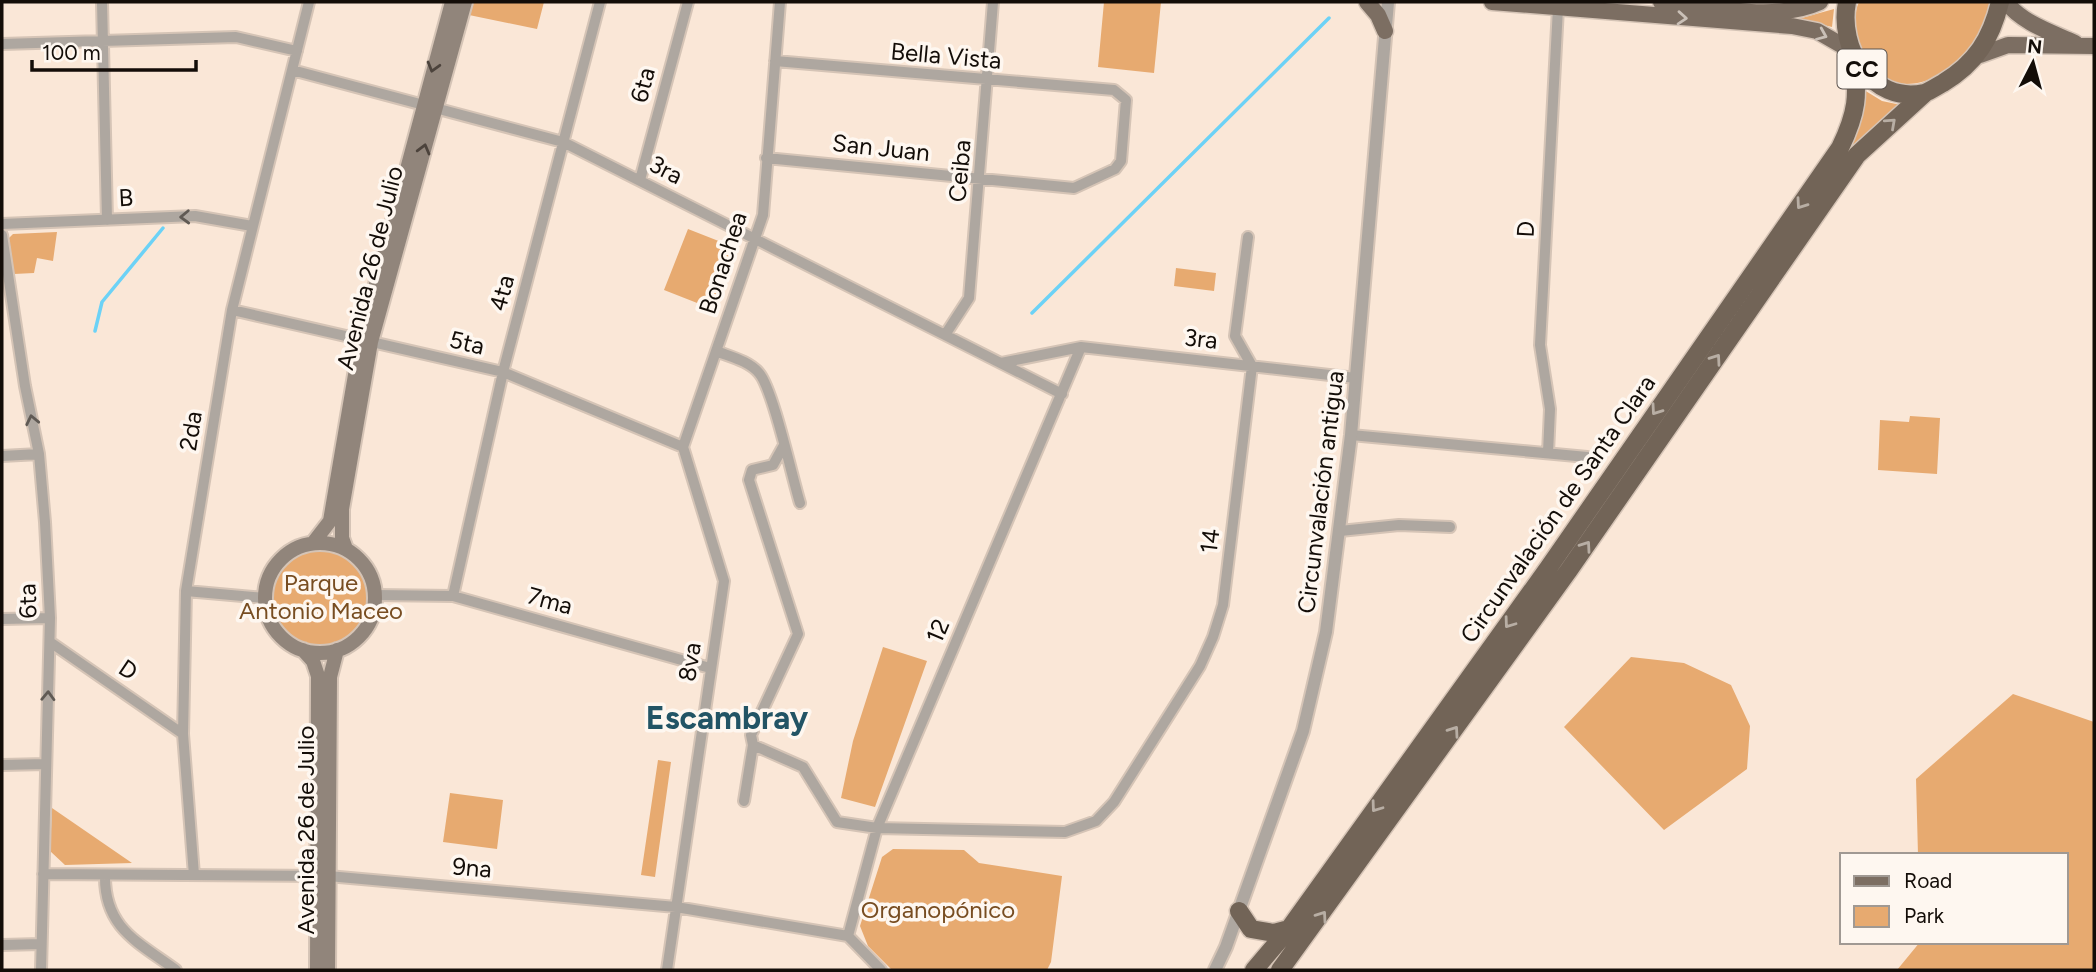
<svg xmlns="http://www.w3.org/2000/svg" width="2096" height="972" viewBox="0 0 2096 972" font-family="Figtree,sans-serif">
  <rect width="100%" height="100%" fill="#fae7d7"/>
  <!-- green -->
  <path fill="#e7aa70" d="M 473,2 L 544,2 L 537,29 L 469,15 Z
    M 1104,2 L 1161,2 L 1154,73 L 1098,67 Z
    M 1859,2 L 1991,2 C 1984,70 1882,127 1858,39 C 1855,27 1854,12 1859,2 Z
    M 1834,9 L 1832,27 L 1798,19 Z
    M 1864,90 L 1882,101 L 1901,105 L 1773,263 L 1770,258 Z
    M 688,229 L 739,249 L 715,310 L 664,290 Z
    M 57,232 L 53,261 L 37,258 L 34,273 L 14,274 L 9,238 L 13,234 Z
    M 1176,268 L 1216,273 L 1214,291 L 1174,286 Z
    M 1910,416 L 1940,418 L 1937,474 L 1878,470 L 1880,420 L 1909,422 Z
    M271 597a50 50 0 1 1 100 0a50 50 0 1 1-100 0Z
    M 883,647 L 927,661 L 875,807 L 841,798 L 853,741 Z
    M 1631,657 L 1684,663 L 1731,685 L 1750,726 L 1747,769 L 1664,830 L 1564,727 Z
    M 2013,694 L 2094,722 L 2094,970 L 1897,970 L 1920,942 L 2066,942 L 2066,855 L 1918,855 L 1916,779 Z
    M 658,760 L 671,762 L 655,877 L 641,875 Z
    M 450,793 L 503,800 L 497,849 L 443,842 Z
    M 52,808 L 132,863 L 65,865 L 50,851 Z
    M 893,849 L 964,850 L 979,863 L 1062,876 L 1051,962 L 1047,970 L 892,970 L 868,946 L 860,926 L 882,857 Z"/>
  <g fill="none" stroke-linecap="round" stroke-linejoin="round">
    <!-- stream -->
    <path stroke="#6cd2f6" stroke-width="3.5" d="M 1032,313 L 1329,18
      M 95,331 L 102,302 L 163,228"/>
    <defs>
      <path id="minor" d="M 102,2 L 107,220
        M 2,44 L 236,37 L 297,51
        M 292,70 L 563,142 L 1062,394
        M 766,158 L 1074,188 L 1115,169 L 1121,161 L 1126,100 L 1114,90 L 775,61
        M 640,180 L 688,2
        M 2,224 L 195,216 L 252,226
        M 2,235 L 25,386 L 39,454 L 45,522 L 50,618 L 41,970
        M 232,310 L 503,372 L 683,447
        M 945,335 L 969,298 L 993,2
        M 716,351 C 731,357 749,361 759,373 C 773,389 792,477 800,503
        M 1001,363 L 1081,347 L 1356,378
        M 1351,435 L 1587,457 L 1594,463
        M 683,447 L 763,215 L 780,2
        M 1548,453 L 1550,409 L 1540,345 L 1558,8
        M 2,456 L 39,454
        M 1340,531 L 1399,525 L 1450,527
        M 186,591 L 265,598
        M 375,595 L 453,596 L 710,668
        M 453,596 L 503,372 L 600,2
        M 2,619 L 50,618
        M 50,642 L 183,734
        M 753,745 L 803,767 L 837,822 L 877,828 L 1065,832 L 1096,821 L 1114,802 L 1200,666 L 1213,637 L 1223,605 L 1252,366 L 1235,336 L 1248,237
        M 2,765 L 46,764
        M 744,801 L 753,745 L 751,735 L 798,634 L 749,480 L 752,470 L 773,465 L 783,447
        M 43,874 L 328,876 L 676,907 L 848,936 L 881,970
        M 105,875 C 104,928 138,942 176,970
        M 194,875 L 183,734 L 186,591 L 232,310 L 309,2
        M 848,936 L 877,828 L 1081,347
        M 2,945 L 41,944
        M 667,970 L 724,581 L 683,447"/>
      <path id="tertiary" d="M 1215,970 L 1226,947 L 1303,731 L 1326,632 L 1351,435 L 1388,2"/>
      <path id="secondary" d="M 313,543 L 330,521 L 361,340 L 452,2
        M265 598a55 55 0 1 1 110 0a55 55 0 1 1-110 0Z
        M 346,549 L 342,538 L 342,509 L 371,342 L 465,2
        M 303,650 L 313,661 L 318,676 L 317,970
        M 328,970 L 330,677 L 337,650"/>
      <path id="primary" d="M 1367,2 L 1378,15 L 1385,31
        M 1492,2 L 1792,26 L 1817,31 L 1850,50
        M 1661,2 C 1710,6 1774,23 1820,2
        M 2006,2 C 2022,23 2051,32 2075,43
        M 1980,55 L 2008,45 L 2094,46"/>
      <path id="trunk" d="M 1847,2 C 1838,48 1871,104 1924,93 C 1930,91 1937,86 1943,83 C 1976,63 1991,39 2000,2
        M 1239,911 L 1251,929 L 1274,933 L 1289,929
        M 1254,970 L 1289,929 L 1549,567 L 1840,148 C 1857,113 1859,95 1853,57
        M 1280,970 L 1569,570 L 1857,155 L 1925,93"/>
    </defs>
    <!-- minor casing -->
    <use href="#minor" stroke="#d5c4b6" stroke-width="14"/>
    <!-- tertiary casing -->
    <use href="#tertiary" stroke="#d5c4b6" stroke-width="16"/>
    <!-- secondary casing -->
    <use href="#secondary" stroke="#d5c4b6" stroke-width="18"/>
    <!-- primary casing -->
    <use href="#primary" stroke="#d5c4b6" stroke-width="19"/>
    <!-- trunk casing -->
    <use href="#trunk" stroke="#d5c4b6" stroke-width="21"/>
    <!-- minor -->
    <use href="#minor" stroke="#aea7a0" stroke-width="10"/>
    <!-- tertiary -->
    <use href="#tertiary" stroke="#aea7a0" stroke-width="12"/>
    <!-- secondary -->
    <use href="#secondary" stroke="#91857b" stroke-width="14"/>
    <!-- primary -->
    <use href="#primary" stroke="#7c6e62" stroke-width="16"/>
    <!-- trunk -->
    <use href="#trunk" stroke="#726457" stroke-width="18"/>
  </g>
  <!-- one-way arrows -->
  <defs><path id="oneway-chevron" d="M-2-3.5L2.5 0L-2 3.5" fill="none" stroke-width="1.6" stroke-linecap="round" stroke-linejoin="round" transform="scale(1.75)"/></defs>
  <g stroke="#cac0b7">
    <use href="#oneway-chevron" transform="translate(1682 18) rotate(4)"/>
    <use href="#oneway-chevron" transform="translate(1822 35) rotate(23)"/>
  </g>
  <g stroke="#4c433c">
    <use href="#oneway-chevron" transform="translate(433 67) rotate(106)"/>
    <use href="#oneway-chevron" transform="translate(424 149) rotate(-75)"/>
  </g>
  <g stroke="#b8aea4">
    <use href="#oneway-chevron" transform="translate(1891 123) rotate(-42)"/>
    <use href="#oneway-chevron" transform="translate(1801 204) rotate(125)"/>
    <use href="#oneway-chevron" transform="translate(1716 359) rotate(-55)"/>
    <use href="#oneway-chevron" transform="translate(1656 410) rotate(125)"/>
    <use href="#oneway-chevron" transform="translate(1586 546) rotate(-55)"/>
    <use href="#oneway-chevron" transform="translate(1509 623) rotate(126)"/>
    <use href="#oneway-chevron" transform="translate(1454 731) rotate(-55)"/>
    <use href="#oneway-chevron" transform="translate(1376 807) rotate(126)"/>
    <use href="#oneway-chevron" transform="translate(1322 916) rotate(-55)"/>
  </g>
  <g stroke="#605a54">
    <use href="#oneway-chevron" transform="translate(185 217) rotate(178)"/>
    <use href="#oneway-chevron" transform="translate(32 420) rotate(-102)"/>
    <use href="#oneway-chevron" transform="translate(48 696) rotate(-88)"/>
  </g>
  <g text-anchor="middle" stroke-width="7" stroke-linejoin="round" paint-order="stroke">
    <!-- shield labels -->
    <rect fill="#fef7f0" stroke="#5a534e" stroke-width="2" x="1837.5" y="49.5" width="49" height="39" rx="5"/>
    <g font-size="23" font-weight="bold" fill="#130d08">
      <text x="1862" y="77">CC</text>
    </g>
    <!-- street labels -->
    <g font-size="24" fill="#130d08" stroke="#fef7f0">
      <text transform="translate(946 56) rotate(5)" y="8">Bella Vista</text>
      <text transform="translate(643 85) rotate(-75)" y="8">6ta</text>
      <text transform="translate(881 148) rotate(6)" y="8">San Juan</text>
      <text transform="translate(666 170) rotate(27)" y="8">3ra</text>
      <text transform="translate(960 171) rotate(-85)" y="8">Ceiba</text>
      <text transform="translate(126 198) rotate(-3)" y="8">B</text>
      <text transform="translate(1526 229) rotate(-87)" y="8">D</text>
      <text transform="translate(723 263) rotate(-72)" y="8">Bonachea</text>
      <text transform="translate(370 268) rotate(-76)" y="8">Avenida 26 de Julio</text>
      <text transform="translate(502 293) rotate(-75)" y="8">4ta</text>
      <text transform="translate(1201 339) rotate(6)" y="8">3ra</text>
      <text transform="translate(467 343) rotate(13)" y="8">5ta</text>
      <text transform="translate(191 431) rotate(-81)" y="8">2da</text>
      <text transform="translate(1321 492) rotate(-83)" y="8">Circunvalación antigua</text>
      <text transform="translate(1558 509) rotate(-55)" y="8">Circunvalación de Santa Clara</text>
      <text transform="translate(1210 541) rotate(-83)" y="8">14</text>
      <text transform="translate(28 601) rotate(-92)" y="8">6ta</text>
      <text transform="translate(550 601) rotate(15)" y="8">7ma</text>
      <text transform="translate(938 631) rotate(-67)" y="8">12</text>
      <text transform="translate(690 662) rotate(-81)" y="8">8va</text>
      <text transform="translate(128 670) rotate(34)" y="8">D</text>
      <text transform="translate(306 830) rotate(-90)" y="8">Avenida 26 de Julio</text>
      <text transform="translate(472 868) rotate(5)" y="8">9na</text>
    </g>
    <!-- park labels -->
    <g font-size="24" fill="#784d21" stroke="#fef7f0">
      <text x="321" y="591">Parque<tspan x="321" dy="28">Antonio Maceo</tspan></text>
      <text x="938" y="918">Organopónico</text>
    </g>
    <!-- district labels -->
    <g font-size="32" font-weight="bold" fill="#225465" stroke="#fef7f0">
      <text x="727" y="729">Escambray</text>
    </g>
  </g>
  <!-- border -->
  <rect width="2096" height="972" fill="none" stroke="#130d08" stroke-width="7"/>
  <!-- legend -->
  <rect x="1840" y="853" width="228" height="91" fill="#fef7f0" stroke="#a09993" stroke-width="2"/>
  <rect x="1854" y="876" width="35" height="10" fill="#7c6e62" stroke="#a09993" stroke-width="2"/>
  <text x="1904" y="888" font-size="21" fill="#130d08">Road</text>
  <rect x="1854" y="906" width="35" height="21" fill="#e7aa70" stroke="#a09993" stroke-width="2"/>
  <text x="1904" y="923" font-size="21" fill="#130d08">Park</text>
  <!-- north arrow -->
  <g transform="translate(2033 63) rotate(6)" stroke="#fef7f0" stroke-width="5" paint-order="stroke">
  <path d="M0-5L12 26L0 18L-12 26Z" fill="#130d08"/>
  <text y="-10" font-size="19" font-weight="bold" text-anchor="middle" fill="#130d08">N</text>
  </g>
  <!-- scale -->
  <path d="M32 60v10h164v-10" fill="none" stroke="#130d08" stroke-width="3.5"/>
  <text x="42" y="60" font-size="21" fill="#130d08" stroke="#fef7f0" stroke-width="5" paint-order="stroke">100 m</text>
</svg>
